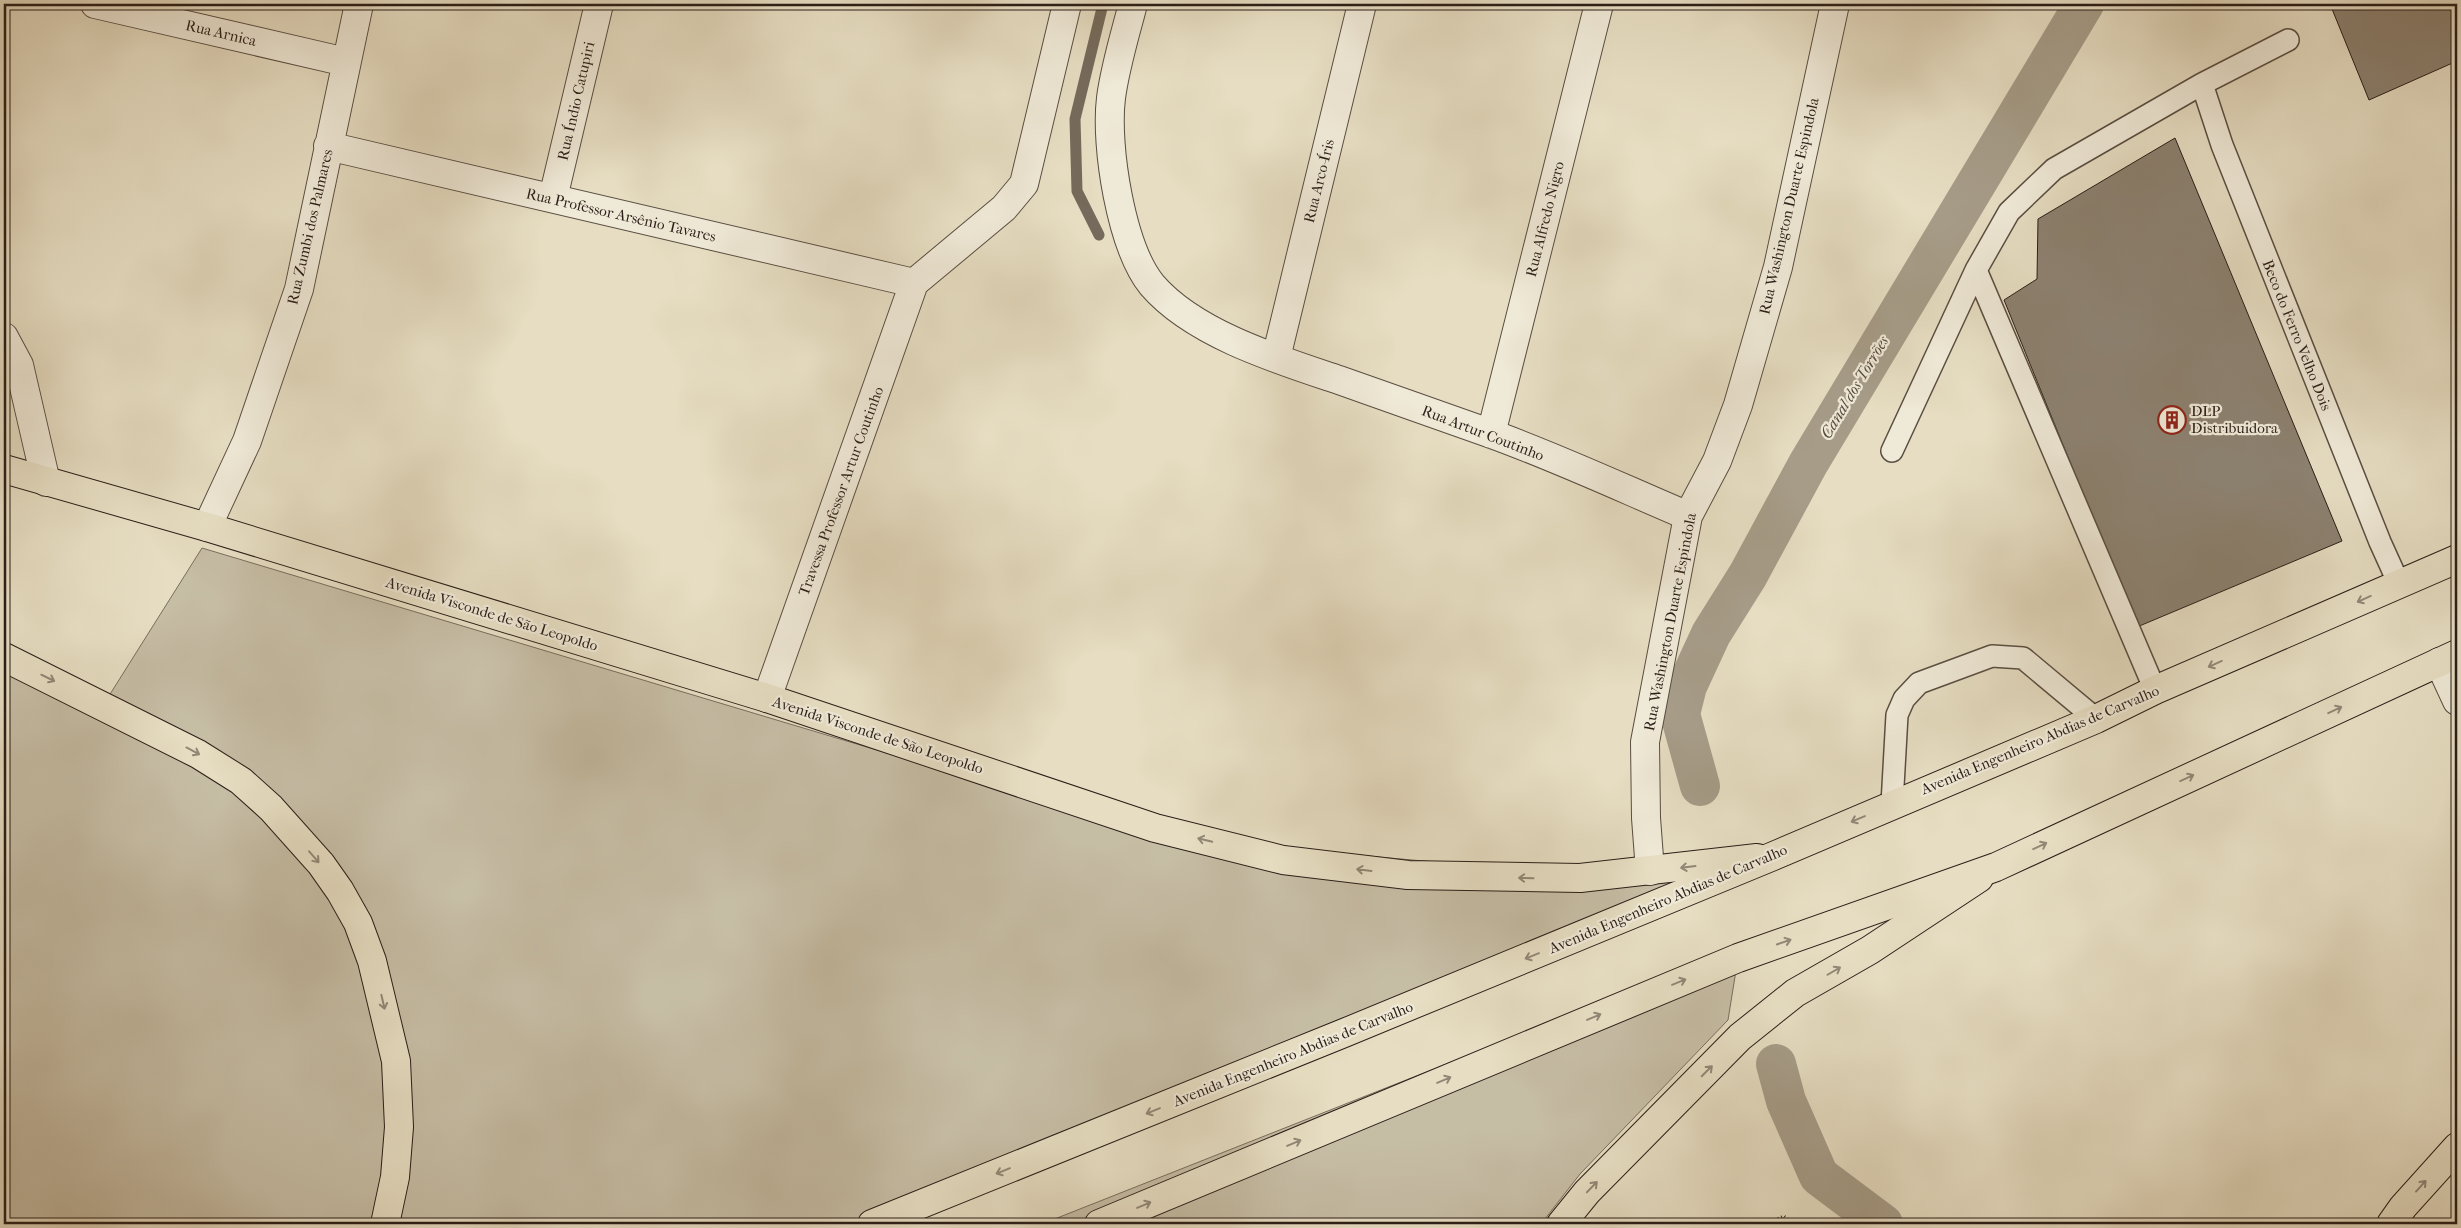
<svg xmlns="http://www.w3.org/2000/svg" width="2461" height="1228" viewBox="0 0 2461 1228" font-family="'IM FELL French Canon',serif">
  <rect width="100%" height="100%" fill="#e6ddc2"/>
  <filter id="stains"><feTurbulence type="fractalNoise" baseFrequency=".004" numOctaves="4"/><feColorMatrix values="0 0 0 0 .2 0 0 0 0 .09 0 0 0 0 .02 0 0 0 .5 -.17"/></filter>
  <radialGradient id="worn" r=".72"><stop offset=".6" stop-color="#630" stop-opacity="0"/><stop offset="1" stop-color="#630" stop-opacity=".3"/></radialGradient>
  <!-- green -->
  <path fill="#c6bda5" stroke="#786e5e" d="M 202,548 L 1154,833 L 1378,857 L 1563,873 L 1723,868 L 845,1224 L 4,1224 L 4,654 L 107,699 Z
    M 1738,958 L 1728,1020 L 1580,1174 L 1541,1224 L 1042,1224 L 1664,978 Z"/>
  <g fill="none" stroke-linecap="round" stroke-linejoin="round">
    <!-- stream -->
    <path stroke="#756a5b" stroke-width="11" d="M 1099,235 L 1077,191 L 1075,119 L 1103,4
      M 1685,682 L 1687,686"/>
    <!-- canal -->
    <path stroke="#a69c88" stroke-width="40" d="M 1700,786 L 1680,714 L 1687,686 L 1711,634 L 1748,575 L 1808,464 L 2084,4
      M 1776,1064 L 1786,1101 L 1819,1176 L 1883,1224"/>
  </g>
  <!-- building -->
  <path fill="#8c8170" stroke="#2b1e18" d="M 2330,4 L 2457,4 L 2457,61 L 2369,100 Z
    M 2175,138 L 2342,541 L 2137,627 L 2004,300 L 2037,279 L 2038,219 Z"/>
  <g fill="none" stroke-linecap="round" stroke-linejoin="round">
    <defs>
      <path id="lane" d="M 2202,84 L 2222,145 L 2380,542 L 2399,584
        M 1976,270 L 2155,690
        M 1892,451 L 1976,270 L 2009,212 L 2054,169 L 2202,84 L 2288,40
        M 1892,804 L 1897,715 L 1904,699 L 1919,683 L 1992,656 L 2023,658 L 2096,719"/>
      <path id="street" d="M 95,4 L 346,62
        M 1133,4 C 1125,35 1115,67 1111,98 C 1105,146 1121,247 1152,285 C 1194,334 1279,360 1339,380 C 1389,398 1439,415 1489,433 C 1556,457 1622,488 1688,516
        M 328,146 L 914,283
        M 553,198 L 599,4
        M 914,283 L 1004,208 L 1024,184 L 1067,4
        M 4,337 L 19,365 L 46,482
        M 1276,358 L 1362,4
        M 1491,434 L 1599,4
        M 207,527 L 247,441 L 299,289 L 359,4
        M 2439,662 L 2457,701
        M 767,698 L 914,283
        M 1650,871 L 1646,818 L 1645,742 L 1688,516 L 1717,461 L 1738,405 L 1778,267 L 1835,4"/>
      <path id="primary" d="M 4,469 L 207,527 L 767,698 L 1155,828 L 1283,860 L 1408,875 L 1580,878 L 1757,858
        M 1561,1224 L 1587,1192 L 1740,1037 L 1795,993 L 1870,950 L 1979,878
        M 2391,1224 L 2403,1207 L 2457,1147"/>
      <path id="highway" d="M 4,657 L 198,754 L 241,781 L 271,808 L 321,864 L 340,891 L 358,923 L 372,961 L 396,1061 L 399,1127 L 395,1177 L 385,1224
        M 872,1224 L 1344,1033 L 1771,857 L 2096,719 L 2155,690 L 2457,559
        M 1099,1224 L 1738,958 L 1996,867 L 2457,654"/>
    </defs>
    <!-- lane casing -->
    <use href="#lane" stroke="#5a4e42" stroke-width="24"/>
    <!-- street casing -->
    <use href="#street" stroke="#5a4e42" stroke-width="30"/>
    <!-- primary casing -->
    <use href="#primary" stroke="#2b1e18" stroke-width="30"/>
    <!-- highway casing -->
    <use href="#highway" stroke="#2b1e18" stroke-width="30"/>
    <!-- path -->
    <path stroke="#2b1e18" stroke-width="3" stroke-dasharray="1 2.5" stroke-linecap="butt" d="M 1765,1224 L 1784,1216 L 1793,1224"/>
    <!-- lane -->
    <use href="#lane" stroke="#efe9d7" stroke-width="21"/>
    <!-- street -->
    <use href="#street" stroke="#efe9d7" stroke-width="28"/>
    <!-- primary -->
    <use href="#primary" stroke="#e6ddc2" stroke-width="28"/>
    <!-- highway -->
    <use href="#highway" stroke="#e6ddc2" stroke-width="28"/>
  </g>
  <!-- one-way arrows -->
  <defs><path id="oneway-shaft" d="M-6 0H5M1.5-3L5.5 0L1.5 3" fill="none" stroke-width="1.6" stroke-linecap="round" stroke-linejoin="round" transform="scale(1.25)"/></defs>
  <g stroke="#928776">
    <use href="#oneway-shaft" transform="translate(2364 599) rotate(156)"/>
    <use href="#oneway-shaft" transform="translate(2215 664) rotate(156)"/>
    <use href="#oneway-shaft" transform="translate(48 678) rotate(26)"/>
    <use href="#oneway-shaft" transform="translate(2335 710) rotate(-25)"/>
    <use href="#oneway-shaft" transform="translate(193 751) rotate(28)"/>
    <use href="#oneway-shaft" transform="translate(2187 778) rotate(-25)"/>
    <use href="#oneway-shaft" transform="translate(1858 819) rotate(157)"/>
    <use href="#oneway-shaft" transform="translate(1205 840) rotate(-166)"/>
    <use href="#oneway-shaft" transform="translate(2040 846) rotate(-25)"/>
    <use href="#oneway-shaft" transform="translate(314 857) rotate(49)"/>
    <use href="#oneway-shaft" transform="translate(1688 867) rotate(173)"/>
    <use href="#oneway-shaft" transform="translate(1364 870) rotate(-173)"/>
    <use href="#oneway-shaft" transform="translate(1526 878) rotate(-179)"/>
    <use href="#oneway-shaft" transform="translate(1784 942) rotate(-19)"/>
    <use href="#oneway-shaft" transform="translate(1532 956) rotate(158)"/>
    <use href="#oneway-shaft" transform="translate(1834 971) rotate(-30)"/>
    <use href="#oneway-shaft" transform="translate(1679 982) rotate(-22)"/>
    <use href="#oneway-shaft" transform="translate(383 1002) rotate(77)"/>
    <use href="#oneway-shaft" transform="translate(1594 1017) rotate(-23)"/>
    <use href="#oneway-shaft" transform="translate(1707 1071) rotate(-45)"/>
    <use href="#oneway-shaft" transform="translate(1444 1080) rotate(-23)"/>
    <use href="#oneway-shaft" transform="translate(1153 1111) rotate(158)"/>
    <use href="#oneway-shaft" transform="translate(1294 1143) rotate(-23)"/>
    <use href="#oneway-shaft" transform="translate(1003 1171) rotate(158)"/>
    <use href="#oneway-shaft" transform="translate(2421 1186) rotate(-48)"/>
    <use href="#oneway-shaft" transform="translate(1592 1187) rotate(-46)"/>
    <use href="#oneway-shaft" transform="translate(1144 1205) rotate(-23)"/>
  </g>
  <!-- icons -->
  <defs>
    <symbol id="building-ring" viewBox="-11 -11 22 22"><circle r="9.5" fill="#efe9d7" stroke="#8f2418" stroke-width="1.5"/><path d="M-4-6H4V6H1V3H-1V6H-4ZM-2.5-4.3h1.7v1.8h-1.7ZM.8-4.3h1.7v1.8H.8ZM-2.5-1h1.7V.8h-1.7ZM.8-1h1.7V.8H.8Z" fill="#8f2418"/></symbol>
  </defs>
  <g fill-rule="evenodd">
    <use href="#building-ring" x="2156" y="404" width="32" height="32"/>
  </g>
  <g text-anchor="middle" stroke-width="4.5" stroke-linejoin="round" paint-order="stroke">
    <!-- street labels -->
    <g font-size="15" fill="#2b1e18" stroke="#efe9d7">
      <text transform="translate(221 33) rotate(13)" y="5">Rua Arnica</text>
      <text transform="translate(576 101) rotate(-77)" y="5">Rua Índio Catupiri</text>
      <text transform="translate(1319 181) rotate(-76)" y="5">Rua Arco-Íris</text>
      <text transform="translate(1789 206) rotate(-77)" y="5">Rua Washington Duarte Espindola</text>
      <text transform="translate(621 215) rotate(13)" y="5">Rua Professor Arsênio Tavares</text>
      <text transform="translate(1545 219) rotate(-76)" y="5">Rua Alfredo Nigro</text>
      <text transform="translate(310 227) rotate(-77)" y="5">Rua Zumbi dos Palmares</text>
      <text transform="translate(2297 335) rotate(68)" y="5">Beco do Ferro Velho Dois</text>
      <text transform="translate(1483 433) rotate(21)" y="5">Rua Artur Coutinho</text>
      <text transform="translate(841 491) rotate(-70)" y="5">Travessa Professor Artur Coutinho</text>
      <text transform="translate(492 614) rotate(17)" y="5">Avenida Visconde de São Leopoldo</text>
      <text transform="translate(1670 622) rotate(-79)" y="5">Rua Washington Duarte Espindola</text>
      <text transform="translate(878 735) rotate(18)" y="5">Avenida Visconde de São Leopoldo</text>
      <text transform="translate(2040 740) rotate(-23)" y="5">Avenida Engenheiro Abdias de Carvalho</text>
      <text transform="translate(1668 899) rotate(-23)" y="5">Avenida Engenheiro Abdias de Carvalho</text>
      <text transform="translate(1293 1054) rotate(-22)" y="5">Avenida Engenheiro Abdias de Carvalho</text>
    </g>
    <!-- poi labels -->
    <g font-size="15" fill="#2b1e18" stroke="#efe9d7" text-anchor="start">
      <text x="2191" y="416">DLP<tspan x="2191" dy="17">Distribuidora</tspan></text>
    </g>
    <!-- water labels -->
    <g font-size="16" font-style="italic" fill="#564a3f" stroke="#efe9d7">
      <text transform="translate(1854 387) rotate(-59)" y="6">Canal dos Torrões</text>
    </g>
  </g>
  <!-- margin -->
  <rect width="2461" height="1228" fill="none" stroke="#e6ddc2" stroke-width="20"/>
  <rect x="5" y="5" width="2451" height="1218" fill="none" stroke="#2b1e18" stroke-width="2.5"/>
  <rect x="10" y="10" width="2441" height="1208" fill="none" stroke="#2b1e18"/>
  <rect width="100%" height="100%" filter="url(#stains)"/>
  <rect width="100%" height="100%" fill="url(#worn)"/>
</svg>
